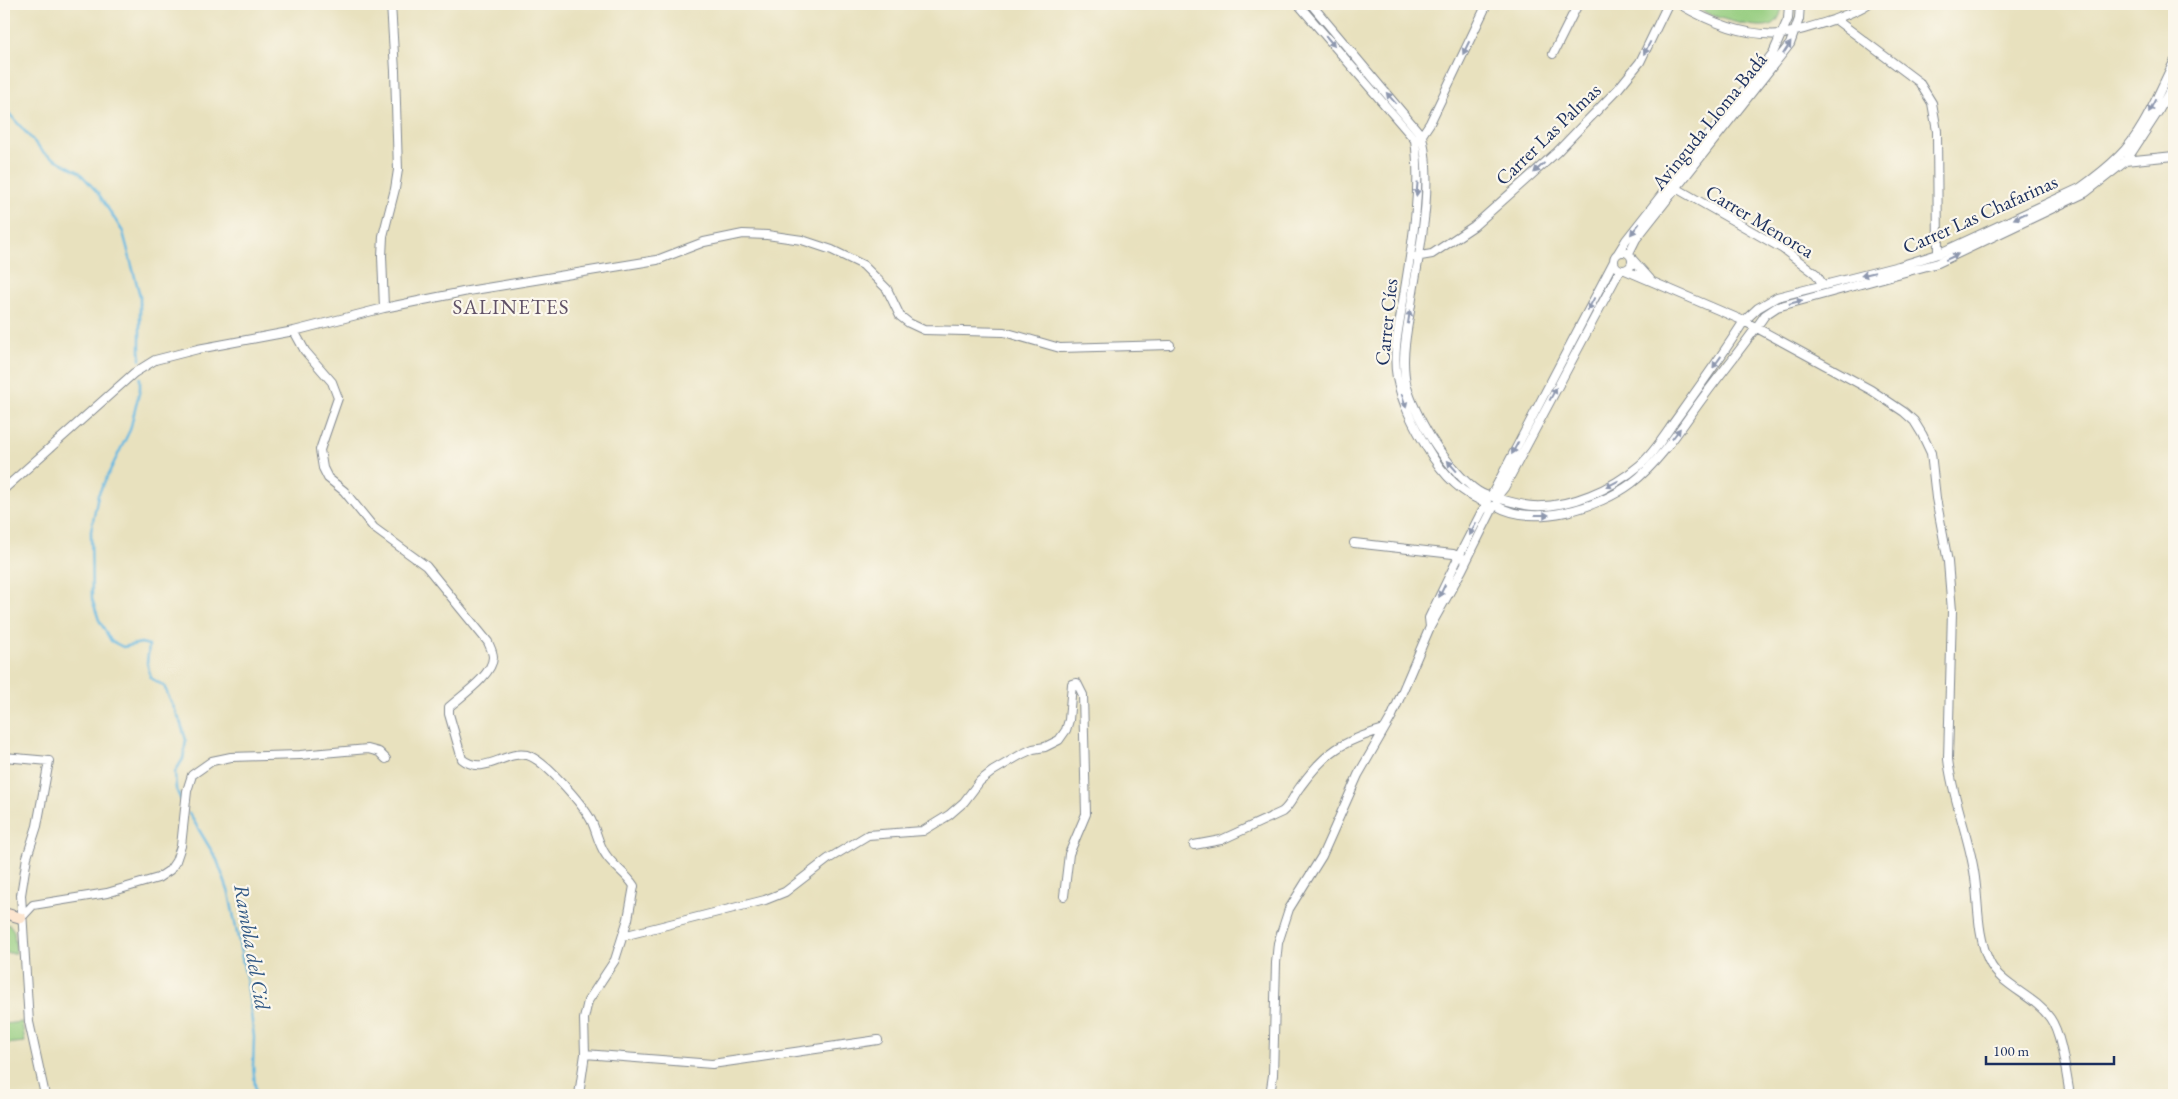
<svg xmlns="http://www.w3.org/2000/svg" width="2178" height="1099" viewBox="0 0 2178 1099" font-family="'EB Garamond',serif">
  <rect width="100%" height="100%" fill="#fbf7ec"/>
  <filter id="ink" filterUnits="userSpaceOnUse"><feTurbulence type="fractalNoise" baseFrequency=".02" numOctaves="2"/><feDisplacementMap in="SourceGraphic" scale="10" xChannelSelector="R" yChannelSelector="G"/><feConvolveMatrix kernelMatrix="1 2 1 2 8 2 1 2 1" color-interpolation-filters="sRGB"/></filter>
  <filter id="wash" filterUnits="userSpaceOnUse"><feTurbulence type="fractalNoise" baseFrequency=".0096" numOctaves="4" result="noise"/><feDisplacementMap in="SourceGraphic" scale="20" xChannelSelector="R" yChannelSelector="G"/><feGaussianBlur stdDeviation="1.12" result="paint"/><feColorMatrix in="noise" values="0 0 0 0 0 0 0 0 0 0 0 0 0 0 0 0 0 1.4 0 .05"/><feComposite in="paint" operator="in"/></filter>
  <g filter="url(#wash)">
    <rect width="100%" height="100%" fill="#e8e1be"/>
    <!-- green -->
    <path fill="#96cd80" stroke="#587e6f" d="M 1691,4 L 1783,4 C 1781,11 1780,20 1773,24 C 1758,32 1703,15 1691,4 Z
      M 4,924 L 10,925 L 14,931 L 16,953 L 4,953 Z
      M 22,1022 L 25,1042 L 4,1044 L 4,1024 Z"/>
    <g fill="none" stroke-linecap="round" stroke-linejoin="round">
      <!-- stream -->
      <path stroke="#65b8e1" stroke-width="2.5" d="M 4,103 L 6,110 L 44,153 L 79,172 L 98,193 L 123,232 L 140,296 L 140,360
        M 140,378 L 140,389 L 130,430 L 98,495 L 91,531 L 92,599 L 99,620 L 111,641 L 123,647 L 141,643 L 149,645 L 147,663 L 151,678 L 164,686 L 180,721 L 186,740 L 183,759 L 175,772 L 176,789 L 181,800
        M 189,813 L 217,860 L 229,893 L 247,983 L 254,1037 L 253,1066 L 256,1095"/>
    </g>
  </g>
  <g filter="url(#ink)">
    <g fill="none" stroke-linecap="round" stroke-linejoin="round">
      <defs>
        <path id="street" d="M 1298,4 L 1415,140
          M 1311,4 L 1422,136 C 1434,190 1419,251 1411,305 C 1407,331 1400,360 1407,387 C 1412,405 1422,423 1431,438 C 1442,455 1469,492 1489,496 C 1502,499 1518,505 1533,506 C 1570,508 1612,489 1640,465 C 1655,452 1666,433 1677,418 C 1700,386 1723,354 1744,321 L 1758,308 L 1777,297 L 1899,266 L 1938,254 L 2080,188 C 2094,178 2107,168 2119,156 C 2144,132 2158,93 2174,62
          M 1679,4 C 1708,21 1746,37 1781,34 C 1793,33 1820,24 1833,20 C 1844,15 1858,11 1868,4
          M 1835,19 L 1919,82 L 1932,103 L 1937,131 L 1938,254
          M 1553,54 L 1578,4
          M 1420,138 L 1430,123 L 1487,4
          M 1415,140 C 1422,191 1412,245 1404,295 C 1400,322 1392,351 1397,378 C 1402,404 1414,426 1427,448 C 1441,472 1460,494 1487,503
          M 2125,161 L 2174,156
          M 1676,188 L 1783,249 L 1816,274 L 1823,285
          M1614 261a9 9 0 1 1 18 0a9 9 0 1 1-18 0Z
          M 1618,253 L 1626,240 L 1773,53 L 1788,19 L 1789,4
          M 1629,253 L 1636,239 L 1790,44 L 1799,19 L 1800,4
          M 1415,257 L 1432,254 L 1474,226 L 1557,152 L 1584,124 L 1618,89 L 1640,62 L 1668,4
          M 1633,260 L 1650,279
          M 1625,270 L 1744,321 L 1871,390 L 1904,412 L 1914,421 L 1922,434 L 1931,453 L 1936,498 L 1948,562 L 1952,611 L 1948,759 C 1952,797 1968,833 1974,871 C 1979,899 1976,934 1989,961 C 2000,986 2034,995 2050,1018 C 2062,1035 2066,1074 2070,1095
          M 384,308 L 382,256 L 383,236 L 395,189 L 398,170 L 395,71 L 391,4
          M 294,331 L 305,351 L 332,382 L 338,398 L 320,450 L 323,468 L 328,478 L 344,491 L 374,528 L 426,566 L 488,642 C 490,647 493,652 493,657 C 493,675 461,696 449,707 L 449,714 L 462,759 C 484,777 505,750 527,755 C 545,760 582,804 591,820 C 597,832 598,844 606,855 C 614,867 627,874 634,886 L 628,919 L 615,960 L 588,1001 L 584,1019 L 585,1054 L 579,1095
          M 4,489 L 134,373 L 155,360 L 198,349 L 294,331 L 384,308 L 468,291 L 657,260 L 704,242 L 743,234 L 767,235 L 802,240 L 832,250 L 863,265 L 887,289 L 900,316 L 909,323 L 924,330 L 1004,332 L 1060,348 L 1170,345
          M 1491,496 L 1614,261
          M 1496,498 L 1504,488 L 1620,270
          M 1495,505 C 1533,528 1599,508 1632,483 C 1662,460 1683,424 1705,395 C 1725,368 1746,343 1765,315 L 1777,307 L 1938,263 L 2085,193 L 2126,161 L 2158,112 L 2174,83
          M 1354,543 L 1453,554 L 1463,558
          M 1430,627 L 1429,618 L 1459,556 L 1482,511 L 1488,504
          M 4,757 L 49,761 L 37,826 L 27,857 L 21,895 L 29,1022 L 45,1095
          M 1194,845 L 1221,840 L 1282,812 C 1291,805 1293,796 1300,787 C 1326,751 1343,741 1384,729
          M 21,918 L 33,905 L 107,893 L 158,878 L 170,870 L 176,861 L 181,846 L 187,791 L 192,775 L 212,761 L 231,757 L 300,755 L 368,749 L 379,752 L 386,759
          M 623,936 L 765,900 L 785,892 L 828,859 L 868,835 L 923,831 L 949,815 L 964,802 L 980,781 L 993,771 L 1022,754 L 1033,749 L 1045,747 L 1059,740 L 1066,730 L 1069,720 L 1072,684 L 1077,683 L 1083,695 L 1086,814 L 1069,854 L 1064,896
          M 585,1054 L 712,1064 L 878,1040
          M 1270,1095 L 1273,1075 L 1276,963 L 1278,943 L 1289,909 L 1322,856 L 1358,775 L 1392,716 L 1430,627 L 1462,570 L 1494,506"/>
        <path id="secondary" d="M 4,913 L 21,918"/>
      </defs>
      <!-- street casing -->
      <use href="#street" stroke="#82888e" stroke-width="10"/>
      <!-- secondary casing -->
      <use href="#secondary" stroke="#82888e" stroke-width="12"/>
      <!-- street -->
      <use href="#street" stroke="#fff" stroke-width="8"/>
      <!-- secondary -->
      <use href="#secondary" stroke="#fce5cf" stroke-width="10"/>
    </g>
    <!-- one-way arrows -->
    <defs><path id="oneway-solid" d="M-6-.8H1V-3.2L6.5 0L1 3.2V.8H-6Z" transform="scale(1.25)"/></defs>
    <g fill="#8d97ae">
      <use href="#oneway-solid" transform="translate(1330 41) rotate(50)"/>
      <use href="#oneway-solid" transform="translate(1466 48) rotate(116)"/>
      <use href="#oneway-solid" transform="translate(1647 48) rotate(118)"/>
      <use href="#oneway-solid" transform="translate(1787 48) rotate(-57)"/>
      <use href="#oneway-solid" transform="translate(1391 98) rotate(-131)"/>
      <use href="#oneway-solid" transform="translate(2152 106) rotate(117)"/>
      <use href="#oneway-solid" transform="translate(1539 168) rotate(137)"/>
      <use href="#oneway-solid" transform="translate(1417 189) rotate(95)"/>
      <use href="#oneway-solid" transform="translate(2020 216) rotate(155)"/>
      <use href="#oneway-solid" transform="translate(1635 229) rotate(128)"/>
      <use href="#oneway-solid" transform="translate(1952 257) rotate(-25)"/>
      <use href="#oneway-solid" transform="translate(1868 274) rotate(166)"/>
      <use href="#oneway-solid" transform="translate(1796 302) rotate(-15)"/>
      <use href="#oneway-solid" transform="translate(1591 304) rotate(118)"/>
      <use href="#oneway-solid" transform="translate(1409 317) rotate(-81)"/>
      <use href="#oneway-solid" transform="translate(1717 362) rotate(125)"/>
      <use href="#oneway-solid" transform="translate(1553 394) rotate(-62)"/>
      <use href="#oneway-solid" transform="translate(1404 401) rotate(72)"/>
      <use href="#oneway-solid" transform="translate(1676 434) rotate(-53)"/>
      <use href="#oneway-solid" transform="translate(1515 448) rotate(118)"/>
      <use href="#oneway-solid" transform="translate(1452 466) rotate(-131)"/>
      <use href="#oneway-solid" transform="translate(1612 484) rotate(153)"/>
      <use href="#oneway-solid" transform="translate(1542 515)"/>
      <use href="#oneway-solid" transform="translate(1473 529) rotate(118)"/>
      <use href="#oneway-solid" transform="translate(1442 591) rotate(116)"/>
    </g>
  </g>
  <g text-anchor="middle" stroke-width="4.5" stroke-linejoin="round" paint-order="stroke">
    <!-- street labels -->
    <g font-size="20" fill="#1b2f5e" stroke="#fbf7ec">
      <text transform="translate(1709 121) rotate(-51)" y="7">Avinguda Lloma Badá</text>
      <text transform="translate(1548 134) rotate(-44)" y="7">Carrer Las Palmas</text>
      <text transform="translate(1980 214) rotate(-24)" y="7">Carrer Las Chafarinas</text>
      <text transform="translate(1760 221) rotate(31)" y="7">Carrer Menorca</text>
      <text transform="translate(1386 322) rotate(-84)" y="7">Carrer Cíes</text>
    </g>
    <!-- neighbourhood labels -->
    <g font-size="21" letter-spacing="1" fill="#615267" stroke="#fbf7ec">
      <text x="511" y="314">SALINETES</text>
    </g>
    <!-- water labels -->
    <g font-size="21" font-style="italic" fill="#315885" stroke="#fbf7ec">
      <text transform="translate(252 947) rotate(80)" y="7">Rambla del Cid</text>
    </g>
  </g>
  <!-- margin -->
  <rect width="2178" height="1099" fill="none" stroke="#fbf7ec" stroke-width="20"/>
  <!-- scale -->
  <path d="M1986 1056v8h128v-8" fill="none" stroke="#1b2f5e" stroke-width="2.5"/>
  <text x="1993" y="1056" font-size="15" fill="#1b2f5e" stroke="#fbf7ec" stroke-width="4" paint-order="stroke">100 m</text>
</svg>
